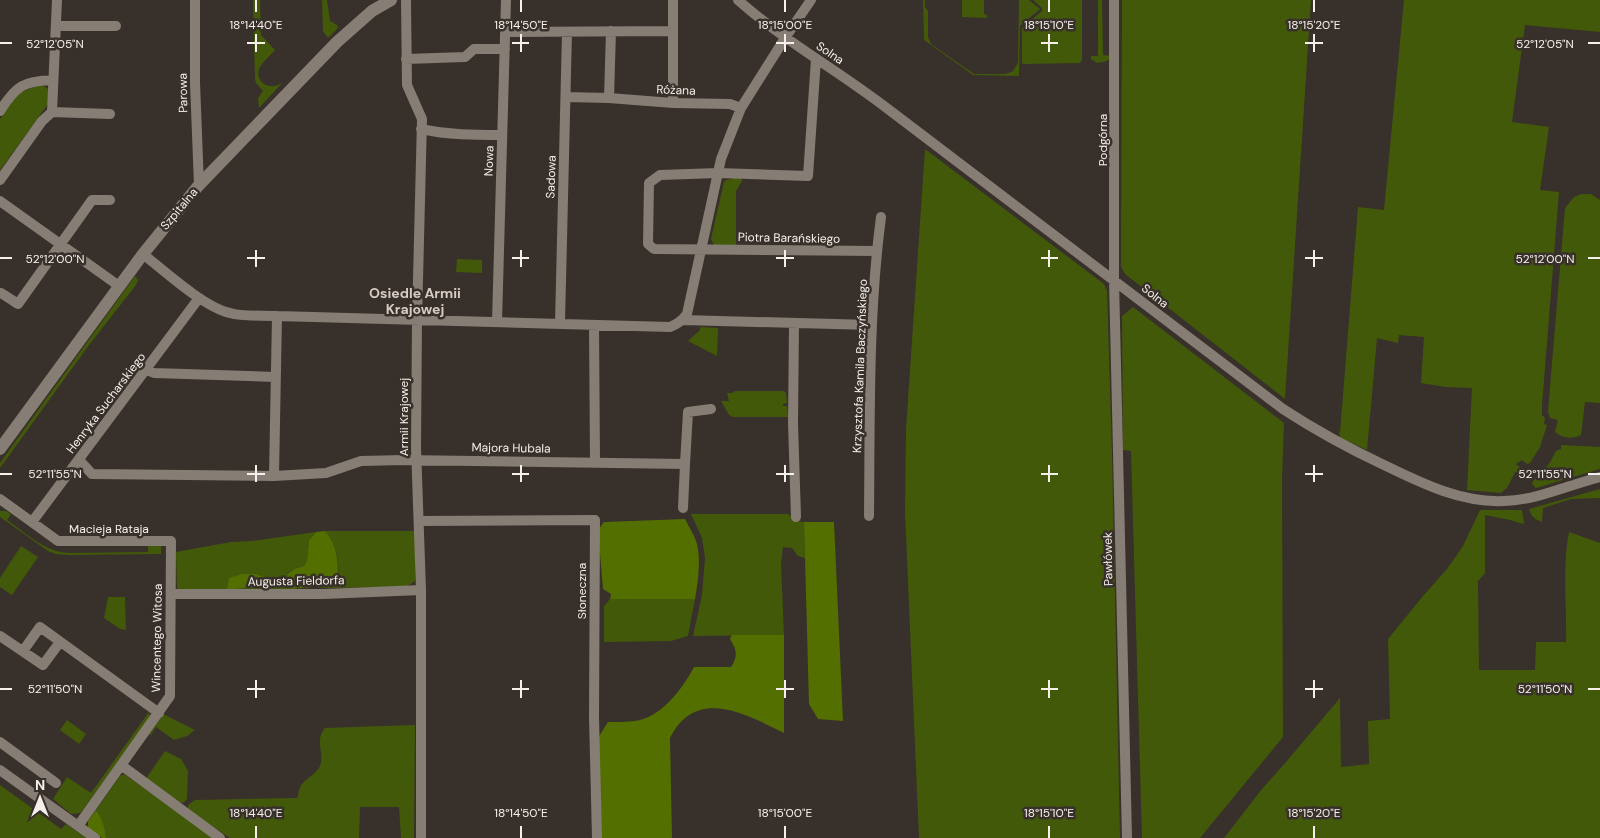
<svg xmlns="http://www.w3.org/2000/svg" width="1600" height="838" viewBox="0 0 1600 838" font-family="'DM Sans',sans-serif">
  <rect width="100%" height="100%" fill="#38302a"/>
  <!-- green -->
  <path fill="#43590a" d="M 253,0 L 260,0 L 261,35 L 275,50 C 270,56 262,62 259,69 C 256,77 262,86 271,86 C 275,87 279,84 282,83 L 259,108 L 258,98 L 263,91 L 256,83 L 255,79 Z
    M 322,0 L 327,0 L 330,21 L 337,25 L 338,28 L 328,38 L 323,31 Z
    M 923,0 L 925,0 L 925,7 L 928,11 L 928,37 L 931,44 L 974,74 L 1004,74 L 1012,72 L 1018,63 L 1019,0 L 1029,0 L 1040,9 L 1020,26 L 1019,76 L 973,75 L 924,40 Z
    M 962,0 L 984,0 L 984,14 L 987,15 L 987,18 L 962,17 Z
    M 1033,0 L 1082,0 L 1082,60 L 1080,63 L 1023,64 L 1022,62 L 1022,28 L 1042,11 L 1042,8 Z
    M 1098,0 L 1102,0 L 1103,55 L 1111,56 L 1107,61 L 1097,63 L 1091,59 L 1091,56 L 1098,56 Z
    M 1122,0 L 1311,0 L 1285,399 L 1125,274 L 1121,267 Z
    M 1404,0 L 1600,0 L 1600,32 L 1525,25 L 1512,122 L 1549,127 L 1540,190 L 1559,192 L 1542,405 L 1542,415 L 1545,418 L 1544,424 L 1547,425 L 1540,447 L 1530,463 L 1527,464 L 1522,460 L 1516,464 L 1521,468 L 1519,473 L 1515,472 L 1507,488 L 1501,493 L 1467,490 L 1472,388 L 1445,387 L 1421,383 L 1424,337 L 1399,335 L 1398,343 L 1377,338 L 1367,450 L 1341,438 L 1338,430 L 1340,433 L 1358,207 L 1384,210 Z
    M 42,84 L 50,91 L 48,104 L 0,170 L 0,119 L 19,93 Z
    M 925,149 L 1104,284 L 1107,291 L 1112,453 L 1120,838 L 919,838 L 905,512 L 906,429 Z
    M 732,177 L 741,177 L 742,181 L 736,191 L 736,247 L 715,247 L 711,239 L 724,182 L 726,180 L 732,179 Z
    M 1581,194 L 1591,194 L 1600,200 L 1600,403 L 1585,402 L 1581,435 C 1573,439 1562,439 1555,432 L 1558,420 L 1550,418 L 1548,411 L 1565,208 L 1574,197 Z
    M 457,259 L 482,260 L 482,273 L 456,272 Z
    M 135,276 L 138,280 L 136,285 L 89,345 L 0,468 L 0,463 L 15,442 Z
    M 1133,307 L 1284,423 L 1282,477 L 1283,737 L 1200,838 L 1142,838 L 1131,451 L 1123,450 L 1122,316 Z
    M 700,327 L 718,328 L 717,356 L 688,341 L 700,330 Z
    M 735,391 L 784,391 L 786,393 L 787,403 L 783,404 L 783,406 L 787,406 L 788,417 L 733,417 L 729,415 L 721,401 L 729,401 L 727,393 L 732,393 Z
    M 1561,445 L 1600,447 L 1600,469 L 1536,488 L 1532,484 L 1533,481 L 1549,464 L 1556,451 L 1561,449 Z
    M 1600,489 L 1600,498 L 1571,499 L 1543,508 L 1542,522 C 1534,519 1531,516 1529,509 Z
    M 1480,510 L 1522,510 L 1524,523 L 1523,524 L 1510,520 L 1485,515 L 1485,573 L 1478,581 L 1479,670 L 1535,670 L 1536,642 L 1566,642 C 1567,607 1562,567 1569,532 L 1600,543 L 1600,838 L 1224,838 L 1262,789 L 1286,762 L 1340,698 L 1341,767 L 1369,764 L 1368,721 L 1390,719 L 1388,639 L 1423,596 L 1447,569 L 1463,546 Z
    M 0,511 L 6,511 L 11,514 L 7,520 C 26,533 45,552 68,553 L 148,552 L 148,545 L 161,545 L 161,554 L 68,555 L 56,554 L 48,551 L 0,517 Z
    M 691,514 L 788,514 L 797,521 L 804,522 L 805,558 L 798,556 L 792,548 L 783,547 L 781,564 L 784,635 L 693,636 L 702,595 L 705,558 L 702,538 Z
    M 325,531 L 415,531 L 415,581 L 406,587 L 315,588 L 336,585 C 341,568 338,544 325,531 Z
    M 316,532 L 309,540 L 307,561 L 304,566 L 294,569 L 287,573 L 291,589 L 180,592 L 177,588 L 176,552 L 231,542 L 252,541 Z
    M 21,546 L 38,557 L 12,595 L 0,587 L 0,578 Z
    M 108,597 L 125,597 L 126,630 L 120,629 L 104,618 Z
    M 610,599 L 695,599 L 688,636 L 671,641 L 604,642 L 604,606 Z
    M 149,712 L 150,717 L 82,811 L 80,813 L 71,814 L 53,799 L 67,777 L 91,793 Z
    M 163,714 L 195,730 L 187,736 L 174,740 L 156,727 L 151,735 L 149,735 Z
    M 67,720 L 86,734 L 79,744 L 60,730 Z
    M 415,725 L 414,838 L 401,838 L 399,807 L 360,807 L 359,838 L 230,838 L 188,810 L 188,805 L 195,800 L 297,798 C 299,793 299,787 303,783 C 307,778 317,773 320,766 C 325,752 314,741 325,728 Z
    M 165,751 L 181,759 L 188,771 L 187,799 L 183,803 L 176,802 L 145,780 Z
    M 124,774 L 215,838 L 106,838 C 105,828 103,819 96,810 L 120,776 Z
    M 0,785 L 61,829 L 66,824 L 86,838 L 0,838 Z"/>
  <!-- forest -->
  <path fill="#536f00" d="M 685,519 C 689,527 695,536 697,544 C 701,562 698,581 695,599 L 610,599 L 611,594 L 603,589 L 598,530 L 604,522 Z
    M 804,522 L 834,522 L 843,721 L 818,719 L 809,704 Z
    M 325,531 C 338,544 340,568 336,585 L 291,589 L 287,574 L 294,569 L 304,566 L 307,561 L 309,540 L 316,532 Z
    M 242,574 L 255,574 L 272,580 L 265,584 L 228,590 L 227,589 L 229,578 Z
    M 732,635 L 784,635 L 784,733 C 746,714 696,686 670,738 L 672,838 L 599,838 L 598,738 L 608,722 C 617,722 626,722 635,721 C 662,717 682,689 694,667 L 731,667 C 738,656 737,650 730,639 Z
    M 96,810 C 103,819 105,828 106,838 L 102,838 L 88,829 L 88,821 Z"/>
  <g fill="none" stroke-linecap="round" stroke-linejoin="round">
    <!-- minor -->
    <path stroke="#867d75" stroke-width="10" d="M 195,0 L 195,83 L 199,185
      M 406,0 L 407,85 L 422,119 L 417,320 L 416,447 L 421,590 L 421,838
      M 738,0 C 784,41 839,71 888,109 C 1019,209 1151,309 1283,409 C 1315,430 1350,449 1386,466 C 1423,484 1462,503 1504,501 C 1538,500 1568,485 1600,477
      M 1114,0 L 1114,280 L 1127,838
      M 56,26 L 116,26
      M 506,32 L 673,31
      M 406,59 L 465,57 L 474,49 L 505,49
      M 816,59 L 808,176 L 718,173 L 660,175 L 649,183 L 648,244 L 654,249 L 877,251
      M 566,97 L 609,98 L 673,103 L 730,104 L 741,108
      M 609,98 L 611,31
      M 673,103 L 673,0
      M 0,111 C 16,86 23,81 53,80
      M 52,112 L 110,114
      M 421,129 C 448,135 475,135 502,135
      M 0,180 L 42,121 L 52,112 L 57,0
      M 0,201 L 119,286
      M 143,254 C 163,270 205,308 230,313 C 243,317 262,315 277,316 L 670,327 C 678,324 682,321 687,314 L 721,159 L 741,108 L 785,38 L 811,0
      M 1,293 L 18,304 L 92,200 L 110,200
      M 683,320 L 871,325
      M 497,322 L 506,0
      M 560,323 L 567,32
      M 794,324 L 793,423 L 796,517
      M 594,325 L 595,461
      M 147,370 L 154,373 L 275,377
      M 79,460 L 92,474 L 274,476 L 326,473 L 361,461 L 404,460 L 685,464 L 683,508
      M 685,464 L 688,412 L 711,409
      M 274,476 L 277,316
      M 0,499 L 58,541 L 171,541 L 170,696 L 78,826
      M 869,516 C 870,417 868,316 881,217
      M 419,521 L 595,520 L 594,717 L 597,838
      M 32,522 L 199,298
      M 171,594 L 324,594 L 421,590
      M 0,636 L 43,665 L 60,642
      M 23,651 L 40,627 L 159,713
      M 0,742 L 56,783
      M 121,765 L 220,838
      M 0,770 L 95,838"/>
    <!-- tertiary -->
    <path stroke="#867d75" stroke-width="12" d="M 0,449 L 143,254 L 199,185 L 337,42 L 372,11 L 391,0"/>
  </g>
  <!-- ticks -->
  <path fill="none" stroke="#f5f0eb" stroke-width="2" d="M 256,0 L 256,12M 521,0 L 521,12M 785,0 L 785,12M 1049,0 L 1049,12M 1314,0 L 1314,12M 256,34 L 256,52M 521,34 L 521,52M 785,34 L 785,52M 1049,34 L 1049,52M 1314,34 L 1314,52M 0,43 L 12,43M 247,43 L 265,43M 512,43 L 529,43M 776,43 L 794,43M 1041,43 L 1058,43M 1305,43 L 1323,43M 1588,43 L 1600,43M 256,250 L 256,267M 521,250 L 521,267M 785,250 L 785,267M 1049,250 L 1049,267M 1314,250 L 1314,267M 0,258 L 12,258M 247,258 L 265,258M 512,258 L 529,258M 776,258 L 794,258M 1041,258 L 1058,258M 1305,258 L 1323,258M 1588,258 L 1600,258M 256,465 L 256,482M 521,465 L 521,482M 785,465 L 785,482M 1049,465 L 1049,482M 1314,465 L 1314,482M 0,474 L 12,474M 247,474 L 265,474M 512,474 L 529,474M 776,474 L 794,474M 1041,474 L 1058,474M 1305,474 L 1323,474M 1588,474 L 1600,474M 256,680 L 256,698M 521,680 L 521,698M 785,680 L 785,698M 1049,680 L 1049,698M 1314,680 L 1314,698M 0,689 L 12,689M 247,689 L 265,689M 512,689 L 529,689M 776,689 L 794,689M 1041,689 L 1058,689M 1305,689 L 1323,689M 1588,689 L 1600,689M 256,826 L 256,838M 521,826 L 521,838M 785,826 L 785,838M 1049,826 L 1049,838M 1314,826 L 1314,838"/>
  <g text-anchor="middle" stroke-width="5" stroke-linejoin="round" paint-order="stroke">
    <!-- street labels -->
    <g font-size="12" fill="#f5f0eb" stroke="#38302a">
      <text transform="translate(830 53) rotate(34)" y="4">Solna</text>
      <text transform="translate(676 90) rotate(2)" y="4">Różana</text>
      <text transform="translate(183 93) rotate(-91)" y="4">Parowa</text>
      <text transform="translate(1103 140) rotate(-90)" y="4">Podgórna</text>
      <text transform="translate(489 161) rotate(-88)" y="4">Nowa</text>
      <text transform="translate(551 177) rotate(-88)" y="4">Sadowa</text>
      <text transform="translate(179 209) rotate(-50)" y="4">Szpitalna</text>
      <text transform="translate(789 238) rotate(1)" y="4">Piotra Barańskiego</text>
      <text transform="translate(1155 296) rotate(38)" y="4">Solna</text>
      <text transform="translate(860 366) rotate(-88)" y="4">Krzysztofa Kamila Baczyńskiego</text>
      <text transform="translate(106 403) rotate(-53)" y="4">Henryka Sucharskiego</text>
      <text transform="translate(404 417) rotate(-90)" y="4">Armii Krajowej</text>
      <text transform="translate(511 448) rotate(1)" y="4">Majora Hubala</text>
      <text x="109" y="533">Macieja Rataja</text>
      <text transform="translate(1108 559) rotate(-91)" y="4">Pawłówek</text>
      <text transform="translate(296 581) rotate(-1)" y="4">Augusta Fieldorfa</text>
      <text transform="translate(582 591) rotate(-90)" y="4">Słoneczna</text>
      <text transform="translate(157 638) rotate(-89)" y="4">Wincentego Witosa</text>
    </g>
    <!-- neighbourhood labels -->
    <g font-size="14" font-weight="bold" fill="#d6ccc4" stroke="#38302a">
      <text x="415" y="298">Osiedle Armii<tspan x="415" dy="16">Krajowej</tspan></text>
    </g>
  </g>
  <g font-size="12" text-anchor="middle" fill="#f5f0eb" stroke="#38302a" stroke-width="5" stroke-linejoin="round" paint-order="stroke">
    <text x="256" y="29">18°14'40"E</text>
    <text x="521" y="29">18°14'50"E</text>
    <text x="785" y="29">18°15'00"E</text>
    <text x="1049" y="29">18°15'10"E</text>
    <text x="1314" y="29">18°15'20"E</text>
    <text x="55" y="48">52°12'05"N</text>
    <text x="1545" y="48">52°12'05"N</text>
    <text x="55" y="263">52°12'00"N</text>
    <text x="1545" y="263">52°12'00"N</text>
    <text x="55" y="478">52°11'55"N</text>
    <text x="1545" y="478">52°11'55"N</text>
    <text x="55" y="693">52°11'50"N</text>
    <text x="1545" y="693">52°11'50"N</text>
    <text x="256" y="817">18°14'40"E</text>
    <text x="521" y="817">18°14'50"E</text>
    <text x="785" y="817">18°15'00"E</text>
    <text x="1049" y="817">18°15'10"E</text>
    <text x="1314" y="817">18°15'20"E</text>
  </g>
  <!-- north arrow -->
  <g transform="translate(40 798)" stroke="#38302a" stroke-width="4" paint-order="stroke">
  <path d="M0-4L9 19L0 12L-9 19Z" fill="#f5f0eb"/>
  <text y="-8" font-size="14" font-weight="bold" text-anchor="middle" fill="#f5f0eb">N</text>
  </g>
</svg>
